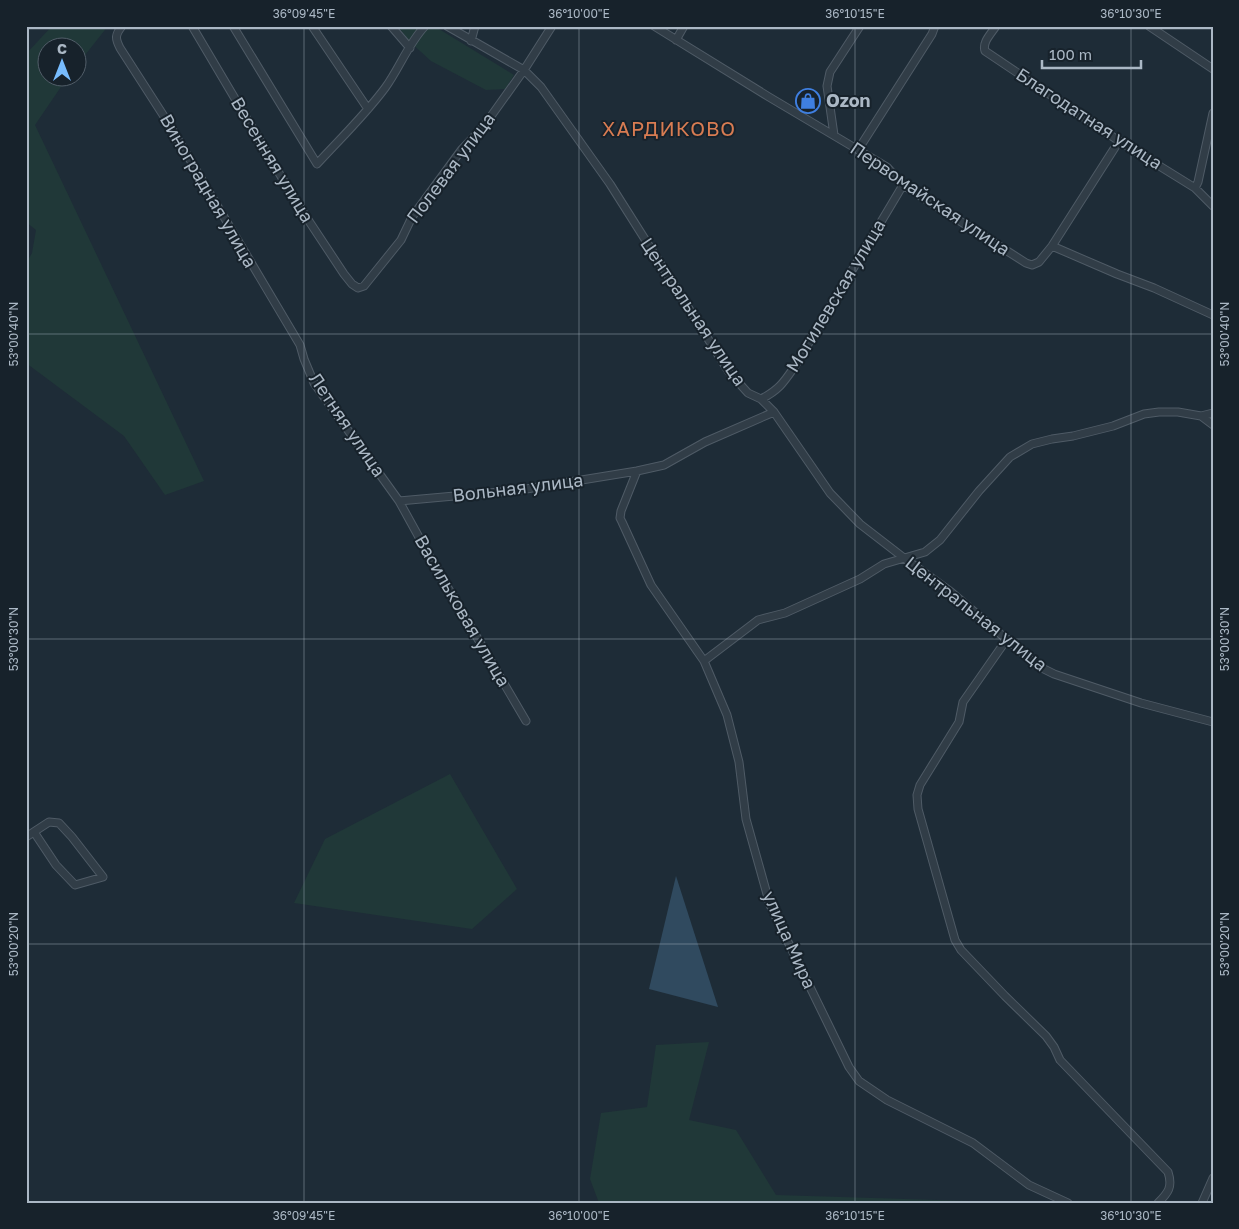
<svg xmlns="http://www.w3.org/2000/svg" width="1239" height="1229" viewBox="0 0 1239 1229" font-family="'Golos Text',sans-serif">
  <rect width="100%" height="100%" fill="#1e2c37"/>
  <!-- green -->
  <path fill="#203838" d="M 52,26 L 108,26 L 78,64 L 78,48 L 48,48 L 48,78 L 67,78 L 35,125 L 204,481 L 165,495 L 124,436 L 26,363 L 26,264 L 32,253 L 36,230 L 26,222 L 26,54 Z
    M 398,26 L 434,26 L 514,75 L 505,89 L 486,90 L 431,61 L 409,41 Z
    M 450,774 L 517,889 L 472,929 L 294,903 L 325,839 Z
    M 709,1042 L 689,1120 L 736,1130 L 776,1195 L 1030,1203 L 599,1203 L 590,1179 L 601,1113 L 647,1107 L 656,1045 Z"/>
  <!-- water -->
  <path fill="#304a5f" d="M 676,876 L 718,1007 L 649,989 Z"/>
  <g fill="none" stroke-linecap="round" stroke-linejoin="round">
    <defs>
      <path id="street" d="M 122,26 C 115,35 115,38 120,48 L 167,121 L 300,345 L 304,359 L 314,383 L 399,501 L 431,559 L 526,721
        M 192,26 L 295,200 L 344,274 L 352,284 L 358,288 L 364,286 L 401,240 L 412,217 L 462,149 L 484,126 L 524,70 L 552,26
        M 233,26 L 317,164 C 340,139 365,115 385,88 C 399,69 408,44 425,26
        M 312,26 L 368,109
        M 391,26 L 410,48
        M 447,26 L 524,70 L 541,87 L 610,184 L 729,372 L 748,393 L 761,399 L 774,412 L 830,493 L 860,524 L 904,558 L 951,592 L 1038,666 L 1054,674 L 1141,703 L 1213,722
        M 654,26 L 769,97 L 887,167 L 903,185 L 1026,263 L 1032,265 L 1039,262 L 1052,246 L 1119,141
        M 996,26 C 991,34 982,42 985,51 L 1119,141 L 1195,188 L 1213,206
        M 1149,26 L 1213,69
        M 676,40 L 684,26
        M 471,41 L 475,26
        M 834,135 L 827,86 L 830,72 L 860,26
        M 858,150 L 932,34 L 935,26
        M 1195,188 L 1198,182 L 1213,113
        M 1052,246 L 1117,274 L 1154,288 L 1213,315
        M 761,399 C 779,390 784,382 795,366 L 903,185
        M 1201,416 L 1213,413
        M 637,471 L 621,511 L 620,518 L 622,522 L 651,585 L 704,661 L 727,715 L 739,762 L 746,819 L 770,905 L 849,1067 L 859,1081 L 887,1100 L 973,1143 L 1029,1185 L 1068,1203
        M 399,501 L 520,490 L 637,471 L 664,465 L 705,442 L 774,412
        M 1007,639 L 963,702 L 959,722 L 920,785 L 917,795 L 918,809 L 955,940 L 961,950 L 1005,996 L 1046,1036 L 1054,1047 L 1060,1060 L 1168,1172 C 1173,1187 1168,1193 1158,1203
        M 704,661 L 758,620 L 785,613 L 860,579 L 884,564 L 925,552 L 940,540 L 979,491 L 1010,457 L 1032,444 L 1052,439 L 1073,436 L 1113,426 L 1144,414 L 1159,412 L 1178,412 L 1201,416 L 1213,425
        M 26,837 L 49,822 L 59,823 L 72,837 L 103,877 L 75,885 L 56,865 L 34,832
        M 1202,1203 L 1213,1178"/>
    </defs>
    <!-- street casing -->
    <use href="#street" stroke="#4f5b66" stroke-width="9"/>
    <!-- street -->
    <use href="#street" stroke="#313d47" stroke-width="7"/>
  </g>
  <!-- ticks -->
  <path fill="none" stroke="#abb8c5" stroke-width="1" stroke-opacity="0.45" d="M 28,26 L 28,1203M 304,26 L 304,1203M 579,26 L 579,1203M 855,26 L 855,1203M 1131,26 L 1131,1203M 26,29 L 1213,29M 26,334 L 1213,334M 26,639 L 1213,639M 26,944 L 1213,944"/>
  <!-- icons -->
  <defs>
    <symbol id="shop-ring" viewBox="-11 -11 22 22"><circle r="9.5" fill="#17222b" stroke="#3f7fe0" stroke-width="1.5"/><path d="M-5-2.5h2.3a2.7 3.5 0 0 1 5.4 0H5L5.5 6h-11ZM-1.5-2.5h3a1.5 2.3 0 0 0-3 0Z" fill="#3f7fe0"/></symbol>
  </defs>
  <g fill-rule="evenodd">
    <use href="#shop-ring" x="794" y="87" width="28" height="28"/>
  </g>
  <g text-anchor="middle" stroke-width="4" stroke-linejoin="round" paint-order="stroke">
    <!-- poi labels -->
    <g font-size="18" font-weight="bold" fill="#abb8c5" stroke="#17222b" text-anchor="start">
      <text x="826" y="107">Ozon</text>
    </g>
    <!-- street labels -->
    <g font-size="18" fill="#abb8c5" stroke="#17222b">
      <text transform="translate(1089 119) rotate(33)" y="6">Благодатная улица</text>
      <text transform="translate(272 160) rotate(59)" y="6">Весенняя улица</text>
      <text transform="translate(451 168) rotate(-53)" y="6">Полевая улица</text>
      <text transform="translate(208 191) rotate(60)" y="6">Виноградная улица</text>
      <text transform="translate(930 199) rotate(34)" y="6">Первомайская улица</text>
      <text transform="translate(836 296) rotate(-59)" y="6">Могилевская улица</text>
      <text transform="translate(693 312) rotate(56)" y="6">Центральная улица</text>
      <text transform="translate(347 425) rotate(56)" y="6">Летняя улица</text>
      <text transform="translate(518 488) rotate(-7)" y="6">Вольная улица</text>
      <text transform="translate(462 611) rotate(60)" y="6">Васильковая улица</text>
      <text transform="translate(976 614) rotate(38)" y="6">Центральная улица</text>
      <text transform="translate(789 940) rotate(66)" y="6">улица Мира</text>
    </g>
    <!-- quarter labels -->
    <g font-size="20" letter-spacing="1" fill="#d87c52" stroke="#17222b">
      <text x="669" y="136">ХАРДИКОВО</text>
    </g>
  </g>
  <!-- border -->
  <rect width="1239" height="1229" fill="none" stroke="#17222b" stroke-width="55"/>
  <!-- north arrow -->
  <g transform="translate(62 62)"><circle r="24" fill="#17222b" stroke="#525e69"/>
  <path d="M0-4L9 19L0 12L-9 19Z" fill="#77bcfe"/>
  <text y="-8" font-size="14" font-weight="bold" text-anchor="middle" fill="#abb8c5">С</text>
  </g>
  <!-- scale -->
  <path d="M1042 60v8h99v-8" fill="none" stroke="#abb8c5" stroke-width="2.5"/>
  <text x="1049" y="60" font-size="15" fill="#abb8c5" stroke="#17222b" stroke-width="4" paint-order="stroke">100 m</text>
  <rect x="28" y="28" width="1184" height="1174" fill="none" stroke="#abb8c5" stroke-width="2"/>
  <g font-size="12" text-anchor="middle" fill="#abb8c5">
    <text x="304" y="18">36°09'45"E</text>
    <text x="579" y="18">36°10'00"E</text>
    <text x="855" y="18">36°10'15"E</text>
    <text x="1131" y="18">36°10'30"E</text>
    <text transform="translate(14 334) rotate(-90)" y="4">53°00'40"N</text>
    <text transform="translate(1225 334) rotate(-90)" y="4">53°00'40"N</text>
    <text transform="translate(14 639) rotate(-90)" y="4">53°00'30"N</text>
    <text transform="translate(1225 639) rotate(-90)" y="4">53°00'30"N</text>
    <text transform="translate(14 944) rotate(-90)" y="4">53°00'20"N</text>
    <text transform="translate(1225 944) rotate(-90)" y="4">53°00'20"N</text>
    <text x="304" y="1220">36°09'45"E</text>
    <text x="579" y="1220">36°10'00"E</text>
    <text x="855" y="1220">36°10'15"E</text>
    <text x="1131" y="1220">36°10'30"E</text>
  </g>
</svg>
